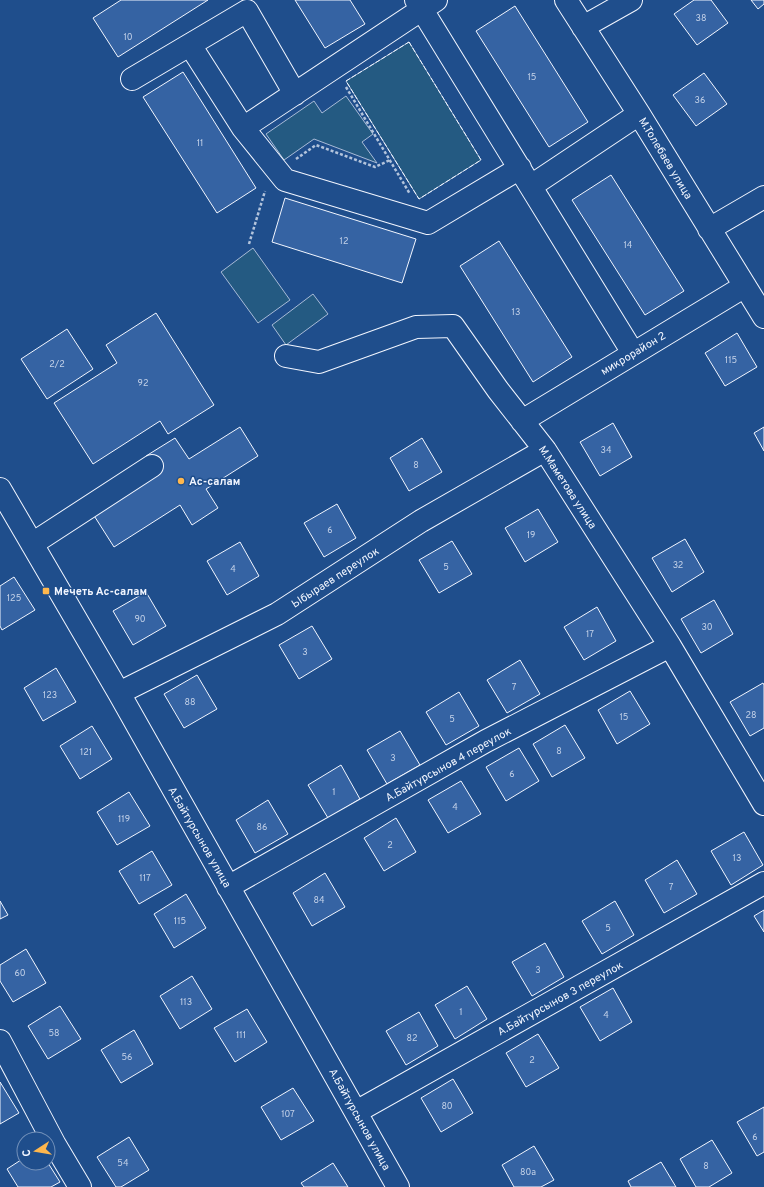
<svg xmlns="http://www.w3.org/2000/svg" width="764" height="1187" viewBox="0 0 764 1187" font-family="Overpass,sans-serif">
  <rect width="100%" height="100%" fill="#1f4e8c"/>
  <!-- green -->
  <path fill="#245a82" stroke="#a8bbd7" d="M 409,42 L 481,160 L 419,199 L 346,81 Z
    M 346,96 L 373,134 L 362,142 L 377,163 L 314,139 L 284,160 L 266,134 L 314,101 L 322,113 Z
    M 253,248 L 290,300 L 258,323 L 221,272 Z
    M 313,294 L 328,314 L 286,345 L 272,325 Z"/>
  <!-- building -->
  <path fill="#3563a3" stroke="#f2f6ff" d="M 121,0 L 208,0 L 118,57 L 93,18 Z
    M 295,0 L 350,0 L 365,24 L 325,48 Z
    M 694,0 L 711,0 L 728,23 L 697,45 L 674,14 Z
    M 751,0 L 764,0 L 764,4 L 758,9 Z
    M 515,6 L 588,122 L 549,147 L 476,31 Z
    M 183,72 L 256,188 L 217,213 L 143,97 Z
    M 704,73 L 727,104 L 696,126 L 673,95 Z
    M 611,175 L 684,291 L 645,315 L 572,200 Z
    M 285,198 L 416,239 L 402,283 L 272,242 Z
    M 499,241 L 572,357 L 533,382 L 460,266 Z
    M 156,313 L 214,405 L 168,434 L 160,421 L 93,464 L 54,403 L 117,363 L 106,345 Z
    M 67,329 L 93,369 L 47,399 L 21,359 Z
    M 737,333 L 757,367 L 725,386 L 705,353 Z
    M 613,423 L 632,457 L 600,476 L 580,442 Z
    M 240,427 L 258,456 L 206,489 L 218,508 L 192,525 L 180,505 L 114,547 L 93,514 L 156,474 L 146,456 L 175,438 L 189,459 Z
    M 764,427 L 764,451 L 754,433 Z
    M 422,438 L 442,472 L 409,491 L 390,458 Z
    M 337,504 L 356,538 L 324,557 L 304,523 Z
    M 538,509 L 558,542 L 525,562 L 505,528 Z
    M 685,539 L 704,572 L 672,592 L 652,558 Z
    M 452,541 L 472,574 L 439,593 L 419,560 Z
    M 240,542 L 259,576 L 227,595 L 207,561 Z
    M 14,577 L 35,610 L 2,630 L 0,626 L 0,586 Z
    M 146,592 L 166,626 L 133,645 L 113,611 Z
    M 714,600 L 733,634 L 701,653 L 681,619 Z
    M 597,607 L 616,641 L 584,660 L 564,627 Z
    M 312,626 L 332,659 L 299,679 L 279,645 Z
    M 520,660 L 540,694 L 507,713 L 487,680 Z
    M 56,668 L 76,702 L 43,721 L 24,688 Z
    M 197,675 L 217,709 L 184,728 L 164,694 Z
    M 763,683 L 764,685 L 764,728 L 750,736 L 730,702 Z
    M 630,691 L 650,724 L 617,744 L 598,710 Z
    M 459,692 L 479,726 L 446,745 L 426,712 Z
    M 565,725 L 585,758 L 552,777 L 533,744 Z
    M 92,726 L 112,759 L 80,779 L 60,746 Z
    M 400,731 L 420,765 L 387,784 L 367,750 Z
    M 519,748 L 539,781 L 506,801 L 486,767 Z
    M 341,765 L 360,799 L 328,818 L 308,785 Z
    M 461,781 L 481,814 L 448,833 L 428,800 Z
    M 129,792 L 150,826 L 117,845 L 97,812 Z
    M 268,800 L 288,834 L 255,853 L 236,820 Z
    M 396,818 L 416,852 L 384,871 L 364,838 Z
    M 744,832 L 763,865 L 731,885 L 711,851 Z
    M 152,851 L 172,885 L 139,904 L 119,871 Z
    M 677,860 L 697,894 L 664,913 L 645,880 Z
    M 325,873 L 345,907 L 312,926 L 293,893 Z
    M 186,894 L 206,928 L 174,948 L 154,914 Z
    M 0,901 L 8,915 L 0,919 Z
    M 615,901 L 634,935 L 602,954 L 582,921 Z
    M 764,910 L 764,932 L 754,916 Z
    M 545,943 L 564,977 L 532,996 L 512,962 Z
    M 26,949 L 46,983 L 13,1002 L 0,981 L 0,965 Z
    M 192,976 L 212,1009 L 180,1029 L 160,996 Z
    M 467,986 L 487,1019 L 455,1039 L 435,1005 Z
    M 613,988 L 632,1022 L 600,1041 L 580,1007 Z
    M 60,1006 L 81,1039 L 48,1059 L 28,1026 Z
    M 247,1009 L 267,1042 L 235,1062 L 214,1028 Z
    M 419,1012 L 438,1046 L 406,1065 L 386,1031 Z
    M 134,1030 L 153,1064 L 121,1083 L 101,1050 Z
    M 538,1034 L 559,1068 L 526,1087 L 506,1053 Z
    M 453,1079 L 473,1113 L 441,1132 L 421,1098 Z
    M 0,1082 L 19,1113 L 0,1124 Z
    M 293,1088 L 314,1121 L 281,1140 L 261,1107 Z
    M 764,1107 L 764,1152 L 757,1156 L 737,1122 Z
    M 129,1137 L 149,1170 L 121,1187 L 116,1187 L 97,1157 Z
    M 712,1140 L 732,1173 L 709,1187 L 696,1187 L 680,1159 Z
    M 534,1146 L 554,1180 L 541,1187 L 514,1187 L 502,1165 Z
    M 24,1158 L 24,1163 L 48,1163 L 60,1182 L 51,1187 L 18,1187 L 7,1169 Z
    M 661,1162 L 676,1187 L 631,1187 L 628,1181 Z
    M 333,1163 L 348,1187 L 304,1187 L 301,1183 Z"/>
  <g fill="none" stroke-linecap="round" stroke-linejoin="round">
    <defs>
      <path id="minor" d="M 416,0 L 633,353
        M 566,0 L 639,114 L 764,317
        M 583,27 L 631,0
        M 190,45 L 243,128 L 285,180 L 428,223 L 520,168
        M 132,79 L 247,11 L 295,94
        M 243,128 L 436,0
        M 531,186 L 639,114
        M 709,229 L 764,197
        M 286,356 L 319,362 L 416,327 L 453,326 L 498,390 L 545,450 L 670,646 L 764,804
        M 522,421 L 745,286
        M 0,489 L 119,693 L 398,1187
        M 32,544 L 152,466
        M 119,693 L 277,614 L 421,521 L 545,450
        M 228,887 L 486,741 L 670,646
        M 0,1041 L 55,1145 L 80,1187
        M 356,1112 L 764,883"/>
    </defs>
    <!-- minor casing -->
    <use href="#minor" stroke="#f2f6ff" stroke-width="24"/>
    <!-- path -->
    <path stroke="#b3c4dc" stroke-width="2.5" stroke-dasharray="3 2" stroke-linecap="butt" d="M 346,87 L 410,194
      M 296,159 L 316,145 L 375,167 L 390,160
      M 249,244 L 265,191"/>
    <!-- minor -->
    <use href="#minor" stroke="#1f4e8c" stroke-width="22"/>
    <!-- fence -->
    <path stroke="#f2f6ff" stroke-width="1" stroke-dasharray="5 2" stroke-linecap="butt" d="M 409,42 L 481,160 L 419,199 L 346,81 Z"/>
  </g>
  <!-- markers -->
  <g fill="#ffb74d" stroke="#1f4e8c" stroke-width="1.5">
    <circle cx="181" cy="481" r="4"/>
    <rect x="42" y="587" width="8" height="8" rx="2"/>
  </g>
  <g text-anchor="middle" stroke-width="3" stroke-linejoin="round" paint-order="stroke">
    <!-- number labels -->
    <g font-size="9" fill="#c3d1e8">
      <text x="701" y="21">38</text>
      <text x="128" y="40">10</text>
      <text x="532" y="80">15</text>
      <text x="700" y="103">36</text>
      <text x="200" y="146">11</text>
      <text x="344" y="244">12</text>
      <text x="628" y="248">14</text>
      <text x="516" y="315">13</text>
      <text x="731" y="363">115</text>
      <text x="57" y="367">2/2</text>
      <text x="143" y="386">92</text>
      <text x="606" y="453">34</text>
      <text x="416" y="468">8</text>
      <text x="330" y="533">6</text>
      <text x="531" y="538">19</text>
      <text x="678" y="568">32</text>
      <text x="446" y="570">5</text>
      <text x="233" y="572">4</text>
      <text x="14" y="601">125</text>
      <text x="140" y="622">90</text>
      <text x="707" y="630">30</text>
      <text x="590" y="637">17</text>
      <text x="305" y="655">3</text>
      <text x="514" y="690">7</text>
      <text x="50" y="698">123</text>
      <text x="190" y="705">88</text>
      <text x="751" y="718">28</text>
      <text x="624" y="720">15</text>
      <text x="452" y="722">5</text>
      <text x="559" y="754">8</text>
      <text x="86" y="755">121</text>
      <text x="393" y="761">3</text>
      <text x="512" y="777">6</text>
      <text x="334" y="795">1</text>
      <text x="455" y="810">4</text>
      <text x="124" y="822">119</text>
      <text x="262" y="830">86</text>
      <text x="390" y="848">2</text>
      <text x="737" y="861">13</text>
      <text x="145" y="881">117</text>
      <text x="671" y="890">7</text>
      <text x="319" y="903">84</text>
      <text x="180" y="924">115</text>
      <text x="608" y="931">5</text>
      <text x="538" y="973">3</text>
      <text x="20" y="976">60</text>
      <text x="186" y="1005">113</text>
      <text x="461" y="1015">1</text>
      <text x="606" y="1018">4</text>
      <text x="54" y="1036">58</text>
      <text x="241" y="1038">111</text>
      <text x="412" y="1041">82</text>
      <text x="127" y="1060">56</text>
      <text x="532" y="1063">2</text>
      <text x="447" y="1109">80</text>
      <text x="288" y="1117">107</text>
      <text x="755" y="1140">6</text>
      <text x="123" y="1166">54</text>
      <text x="706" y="1169">8</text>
      <text x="528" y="1175">80а</text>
    </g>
    <!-- street labels -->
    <g font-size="11" fill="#f2f6ff" stroke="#1f4e8c">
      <text transform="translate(666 158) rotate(59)" y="4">М.Толебаев улица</text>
      <text transform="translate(633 353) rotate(-31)" y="4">микрорайон 2</text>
      <text transform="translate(568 487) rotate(57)" y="4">М.Маметова улица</text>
      <text transform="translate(335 577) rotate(-33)" y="4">Ыбыраев переулок</text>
      <text transform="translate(448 764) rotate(-29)" y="4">А.Байтурсынов 4 переулок</text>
      <text transform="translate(200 837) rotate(60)" y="4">А.Байтурсынов улица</text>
      <text transform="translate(560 998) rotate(-29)" y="4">А.Байтурсынов 3 переулок</text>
      <text transform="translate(360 1119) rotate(61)" y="4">А.Байтурсынов улица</text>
    </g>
    <!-- poi labels -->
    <g font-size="11" font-weight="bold" fill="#f2f6ff" stroke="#1f4e8c" text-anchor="start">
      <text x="189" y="485">Ас-салам</text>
      <text x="54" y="595">Мечеть Ас-салам</text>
    </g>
  </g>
  <!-- north arrow -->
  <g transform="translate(36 1151) rotate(258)"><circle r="19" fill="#1f4e8c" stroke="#7391ba"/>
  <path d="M0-3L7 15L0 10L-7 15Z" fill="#ffb74d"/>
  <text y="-6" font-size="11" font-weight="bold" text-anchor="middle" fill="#f2f6ff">С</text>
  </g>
</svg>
